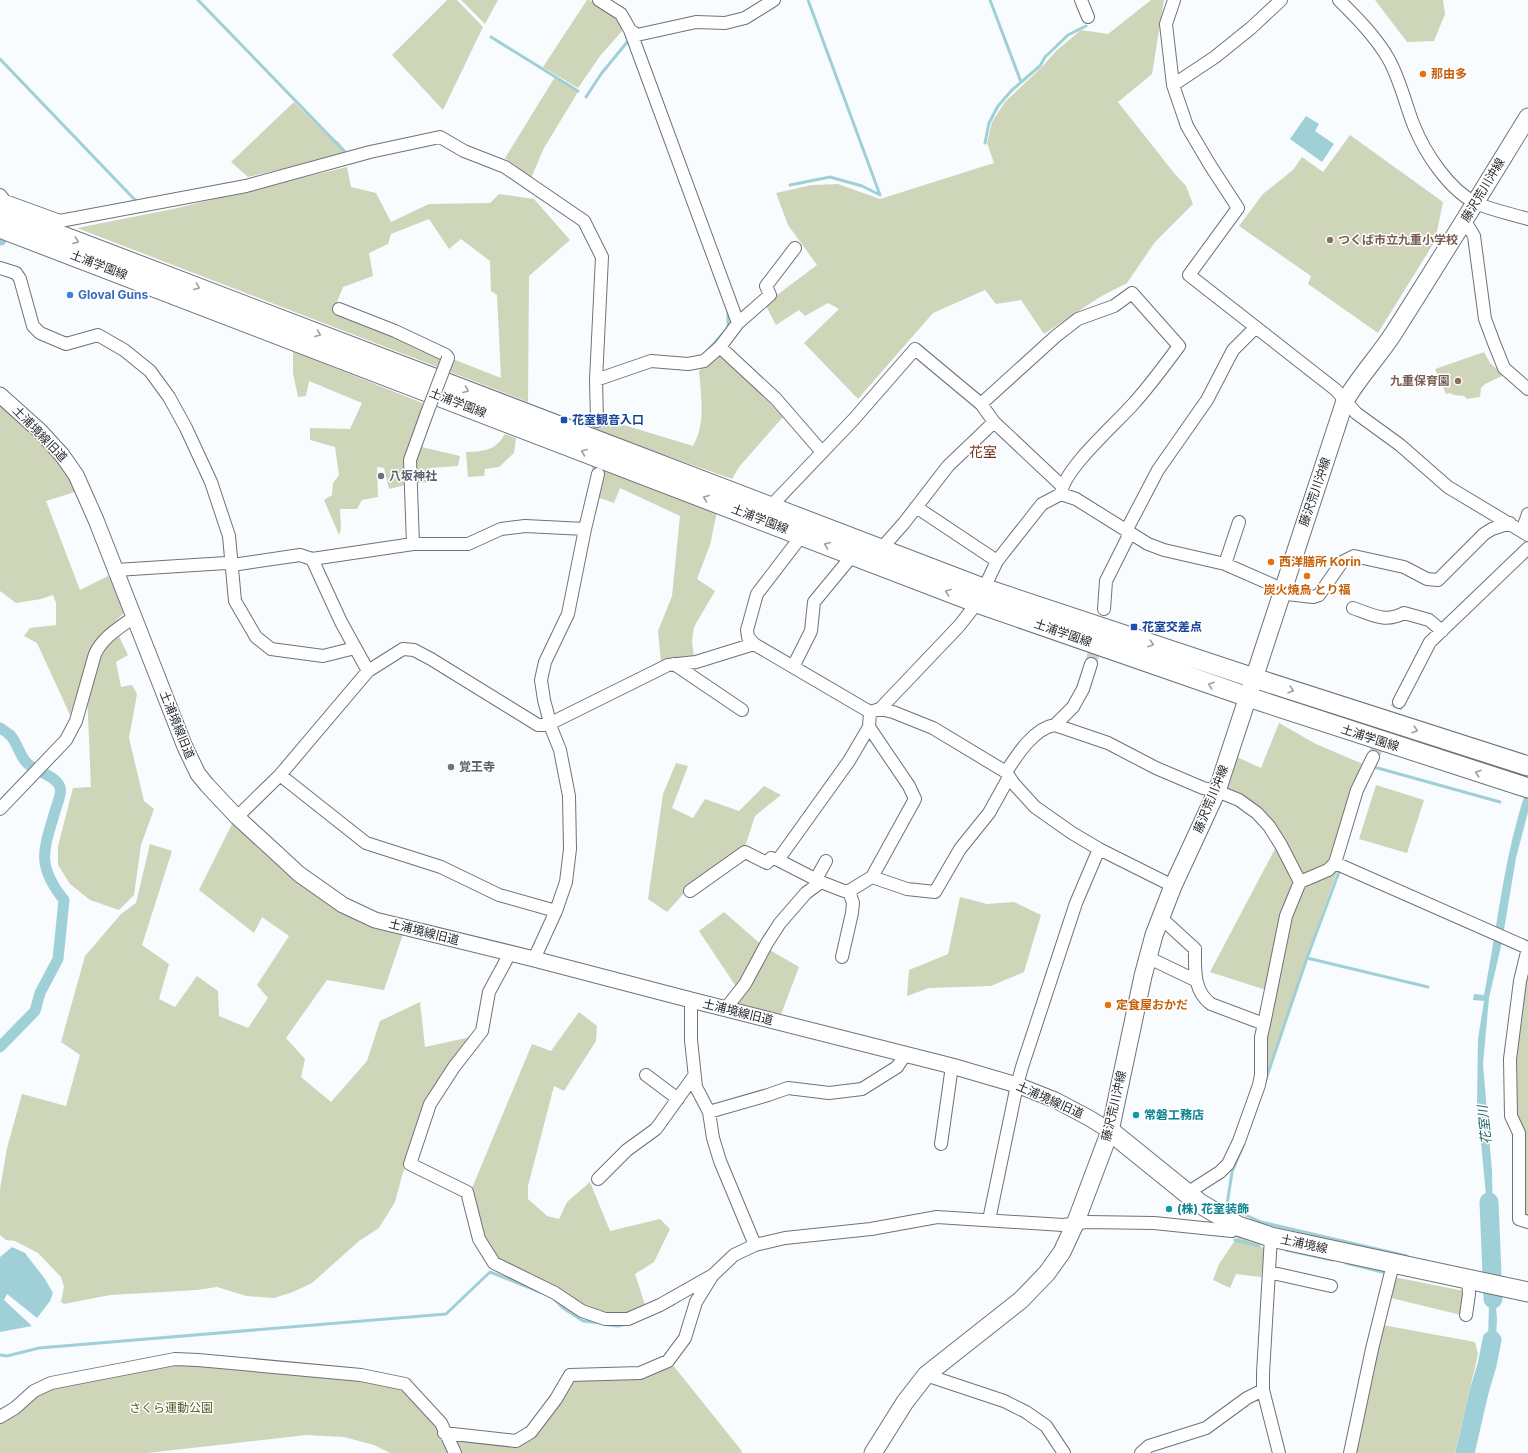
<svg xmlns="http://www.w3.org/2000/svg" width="1528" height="1453" viewBox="0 0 1528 1453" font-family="Inter,'Noto Sans JP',sans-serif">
  <rect width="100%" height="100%" fill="#f8fcff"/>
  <!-- green -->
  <path fill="#cfd5b9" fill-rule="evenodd" d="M 447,0 L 457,0 L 483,27 L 443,110 L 392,55 Z
    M 461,0 L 498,0 L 485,24 Z
    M 587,0 C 601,0 614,15 623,26 L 622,31 L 600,56 L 578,88 L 543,67 Z
    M 1151,0 L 1164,0 L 1152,74 L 1118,102 L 1174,173 L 1186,186 L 1193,204 L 1155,242 L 1127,283 L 1100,297 L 1044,334 L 1021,300 L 996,304 L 985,290 L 933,313 L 858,399 L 804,343 L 839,309 L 828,303 L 805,316 L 799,310 L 776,325 L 765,304 L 817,265 L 788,225 L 776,193 L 812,185 L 838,184 L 880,199 L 994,163 L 987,143 L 992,122 L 1005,102 L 1042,67 L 1056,51 L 1081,30 L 1108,34 Z
    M 1375,0 L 1443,0 L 1445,14 L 1434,41 L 1407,42 Z
    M 555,77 L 578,92 L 544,148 L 531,178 L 505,158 Z
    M 294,102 L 334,142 L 338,141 L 348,154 L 248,177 L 231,162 Z
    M 1350,135 L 1443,202 L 1435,241 L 1378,333 L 1308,284 L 1311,276 L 1239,226 L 1263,194 L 1293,170 L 1302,157 L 1323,172 Z
    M 347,167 L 351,187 L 376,193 L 391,222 L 429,204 L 490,203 L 499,194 L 534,199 L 570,240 L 529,276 L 528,402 L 77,228 L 173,209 ZM 429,219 L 449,249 L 461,239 L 490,261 L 491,291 L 497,295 L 501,378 L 333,312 L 343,287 L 373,276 L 369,253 L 388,244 L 391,234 Z
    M 293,351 L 427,405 L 413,445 L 460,456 L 458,466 L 430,468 L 429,482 L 410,484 L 389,489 L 384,468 L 377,467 L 378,497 L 362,500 L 357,509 L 340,509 L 341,529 L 339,535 L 324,500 L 332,495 L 333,483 L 339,475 L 335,447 L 310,440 L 310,428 L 350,429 L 362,403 L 309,381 L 306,396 L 298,397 L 293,373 Z
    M 1484,352 L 1490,363 L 1504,375 L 1485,384 L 1481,388 L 1480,397 L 1467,399 L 1464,396 L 1454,395 L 1450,393 L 1446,394 L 1435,369 Z
    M 719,354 L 733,366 L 783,417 L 739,467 L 732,479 L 600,432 L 601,418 L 693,446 C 706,423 701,396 699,371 Z
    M 0,403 L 60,459 L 78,491 L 46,501 L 80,590 L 108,576 L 113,579 L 125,609 L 124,613 L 98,637 L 92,650 L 70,715 L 37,643 L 24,636 L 30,628 L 56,625 L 56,603 L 53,595 L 41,599 L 16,603 L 0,591 Z
    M 505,434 L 516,438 L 514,453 L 499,467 L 485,469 L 484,476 L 468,477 L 466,452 C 485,451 495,451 505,434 Z
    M 605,470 L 717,512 L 710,545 L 697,579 L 715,591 L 694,627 L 692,641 L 694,658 L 661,662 L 658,631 L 672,596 L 680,516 L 620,488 L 614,503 L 597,497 Z
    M 119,636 L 128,655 L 116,662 L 121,687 L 132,685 L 137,694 L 129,738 L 144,801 L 154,809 L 141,845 L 134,895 L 119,910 L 90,900 L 70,884 L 58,865 L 58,846 L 73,788 L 91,787 L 87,692 L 105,648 Z
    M 1279,723 L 1316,744 L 1363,764 L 1330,862 L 1327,865 L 1303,875 L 1271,821 L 1226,789 L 1237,757 L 1261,768 Z
    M 676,763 L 688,766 L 672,808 L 693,818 L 705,799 L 739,811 L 764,786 L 781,795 L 755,816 L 745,847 L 686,891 L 667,912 L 648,899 L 663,794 Z
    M 1376,785 L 1424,800 L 1407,853 L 1359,839 Z
    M 233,822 L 289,873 L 403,934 L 384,990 L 327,980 L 286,1038 L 305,1059 L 301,1077 L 331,1102 L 367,1061 L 380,1021 L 420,1002 L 425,1047 L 475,1036 L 428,1103 L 402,1176 L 395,1202 L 379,1228 L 359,1241 L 312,1283 L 293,1292 L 274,1298 L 246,1296 L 217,1287 L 197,1290 L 110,1295 L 64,1304 L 61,1302 L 64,1287 L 61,1277 L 38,1253 L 15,1241 L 6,1240 L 0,1235 L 0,1189 L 7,1148 L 22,1094 L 66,1106 L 80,1055 L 61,1042 L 85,956 L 121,914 L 136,903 L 150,844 L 172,851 L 142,945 L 169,964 L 159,999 L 175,1007 L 197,976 L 218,991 L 219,1016 L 248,1028 L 268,998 L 257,985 L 289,936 L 262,917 L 254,933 L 199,890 Z
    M 1277,845 L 1294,880 L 1266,990 L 1210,972 Z
    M 1335,872 L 1337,872 L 1306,958 L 1265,1082 L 1266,1038 L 1292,918 L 1302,891 L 1310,883 Z
    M 960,897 L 987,904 L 1014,902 L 1041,915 L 1024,972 L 991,986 L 929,988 L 907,996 L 909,970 L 948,954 Z
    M 724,912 L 763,946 L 799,967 L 780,1017 L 736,1006 L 737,988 L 699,931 Z
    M 1528,966 L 1528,1216 L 1525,1215 L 1513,1114 L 1513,1067 Z
    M 579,1012 L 597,1026 L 596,1041 L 564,1091 L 554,1086 L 528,1186 L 528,1199 L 547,1216 L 559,1219 L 567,1202 L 590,1182 L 610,1231 L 660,1219 L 670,1229 L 654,1262 L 635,1274 L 646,1308 L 635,1313 L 607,1317 L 504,1267 L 485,1242 L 470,1193 L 532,1044 L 551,1051 Z
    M 1238,1236 L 1256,1241 L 1266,1251 L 1261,1277 L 1236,1274 L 1230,1288 L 1213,1280 L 1219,1264 Z
    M 1394,1277 L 1464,1291 L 1461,1315 L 1391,1298 Z
    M 1383,1325 L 1475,1342 L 1478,1354 L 1455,1453 L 1355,1453 Z
    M 179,1363 L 346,1379 L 399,1386 L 447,1432 L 530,1438 L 540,1432 L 574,1379 L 627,1377 L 653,1374 L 672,1364 L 741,1450 L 742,1453 L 390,1453 L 374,1445 L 344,1437 L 306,1435 L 147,1453 L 0,1453 L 0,1421 L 41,1390 Z"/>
  <!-- water -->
  <path fill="#a0d0d7" d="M 1306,116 L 1319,124 L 1315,131 L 1334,144 L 1322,162 L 1290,139 Z
    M 1528,785 L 1528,812 L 1516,858 L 1502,942 L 1489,998 L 1483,1064 L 1492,1171 L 1494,1279 L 1497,1319 L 1496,1339 L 1490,1366 L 1483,1364 L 1488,1338 L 1489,1306 L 1494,1279 L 1477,1101 L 1478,1039 L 1484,1001 L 1473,1000 L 1474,994 L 1484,995 C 1498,925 1504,853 1528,785 Z
    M 12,1247 L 25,1253 L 45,1279 L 53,1293 L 50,1301 L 37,1318 L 7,1294 L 4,1300 L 32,1326 L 0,1332 L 0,1257 Z"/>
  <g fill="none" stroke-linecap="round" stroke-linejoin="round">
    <!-- stream -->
    <path stroke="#a0d0d7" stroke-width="3" d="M 198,0 L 346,153
      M 990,0 L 1021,82
      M 491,37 L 578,91
      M 0,59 L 136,201
      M 586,97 L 601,74 L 628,41 L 629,43
      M 985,143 L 989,123 L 998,106 L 1012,90 L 1040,66 L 1045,57 L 1068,35 L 1086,26
      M 790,185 L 830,177 L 862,186 L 880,195 L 808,0
      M 707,351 L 728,328 L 728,310
      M 1374,767 L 1500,802
      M 1307,958 L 1428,987
      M 1265,1082 L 1307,958 L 1339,872
      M 1243,1146 L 1232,1172 L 1227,1205 L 1228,1207 L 1261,1222 L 1407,1256
      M 1235,1240 L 1259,1246
      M 1286,1250 L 1332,1260
      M 1346,1263 L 1386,1273
      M 554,1299 L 563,1308 L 583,1321 L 601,1323
      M 662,1310 L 674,1304
      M 609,1325 L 618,1326 L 627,1324
      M 0,1355 L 7,1356 L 39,1348 L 446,1314 L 490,1272 L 540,1292"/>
    <!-- canal -->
    <path stroke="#a0d0d7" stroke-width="11" d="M 0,240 L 1,240
      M 0,728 C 3,730 8,733 10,735 C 17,742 19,754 26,762 C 34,772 55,774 60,787 C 62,793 58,802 56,808 C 44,849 35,864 64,900 L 58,959 L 40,993 L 35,1011 L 0,1047"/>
    <!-- river -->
    <path stroke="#a0d0d7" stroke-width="19" d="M 1489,1202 L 1493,1299
      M 1465,1453 L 1479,1392 L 1487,1365 L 1492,1340"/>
    <!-- minor-tunnel -->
    <path stroke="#ced2d5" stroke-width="12" stroke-dasharray="12 6" stroke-linecap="butt" d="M 597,421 L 598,474
      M 1091,664 L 1104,609
      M 1373,757 L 1399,702"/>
    <defs>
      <path id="minor" d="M 599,0 L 621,14 L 630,30 L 738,323
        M 1081,0 L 1088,17
        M 1174,0 L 1166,24 L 1173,85 L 1187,126 L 1210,165 L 1238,208 L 1189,275 L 1336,390 L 1356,413 L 1400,445 L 1448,487 L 1528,535
        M 1339,0 C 1357,18 1375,36 1388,58 C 1400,79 1405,103 1414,126 C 1425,153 1449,190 1476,203 C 1491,210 1512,214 1528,219
        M 630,30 L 637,35 L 696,22 L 725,23 L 745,18 L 774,0
        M 1173,85 L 1215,57 L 1251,28 L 1281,0
        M 0,195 L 5,201 L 60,221 L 246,186 L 370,152 L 440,137 L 464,151 L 505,167 L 584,221 L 602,257 L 596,380 L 597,421
        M 1465,221 L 1474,236 L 1485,319 L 1494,343 L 1504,368 L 1528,389
        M 0,268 L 16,273 L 20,279 L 33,326 L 40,333 L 66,344 L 98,335 L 124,350 L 150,371 L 169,397 L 186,428 L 211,482 L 229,536 L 235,601 L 256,637 L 271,649 L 323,656 L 355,648
        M 339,309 L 395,331 L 446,355 L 448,358
        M 720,347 L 776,399 L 822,452
        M 596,380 L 651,361 L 688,364 L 704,361 L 720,347 L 738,323 L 770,295 L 766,286 L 795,248
        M 981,404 L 1056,336 L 1078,319 L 1114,306 L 1132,293 L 1179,346 C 1165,365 1151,384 1135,402 C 1118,422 1063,469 1061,494
        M 770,507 L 854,419 L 915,349 L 981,404 L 994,422 L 1062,486
        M 916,507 L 997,561
        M 1126,531 L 1158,470 L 1207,400 L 1233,350 L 1255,328
        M 1522,531 L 1528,514
        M 413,544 L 410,460 L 427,413
        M 881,549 L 904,523 L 948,466 L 994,422
        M 312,559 L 341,622 L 368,671
        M 1225,564 L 1239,522
        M 116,570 L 226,563 L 232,565 L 300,555 L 312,559 L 413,544 L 468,544 L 501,529 L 525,526 L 585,529
        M 1353,608 C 1373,615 1385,623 1404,613 L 1429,620 L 1442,631
        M 1104,609 L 1106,581 L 1130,533
        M 754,644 L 748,637 L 747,630 L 757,594 L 796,543 L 799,534
        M 674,664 L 742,710
        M 793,667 L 811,631 L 814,602 L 847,562 L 850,555
        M 1399,702 L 1430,642 L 1528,548
        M 1055,725 L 1073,707 L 1083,689 L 1091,664
        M 1006,772 C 1017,755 1034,728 1055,725 L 1108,743 L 1156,768 L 1203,788 L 1217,791 L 1239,800 L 1257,813 L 1269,826 L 1281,845 L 1300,882
        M 280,775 L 366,843 L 441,867 L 499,895 L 556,911
        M 0,809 L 66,740 L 76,721 L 95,654 C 103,637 119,628 134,617
        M 237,817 L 280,775 L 368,671 L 403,649 L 414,650 L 431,659 L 538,725 L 546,725 L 551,723 L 668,665 L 696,662 L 754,644 L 870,712 L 880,709
        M 778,860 L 849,761 L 869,727
        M 1335,863 L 1528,948 L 1520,981 L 1510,1059 L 1511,1116 L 1519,1133 L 1519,1219 L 1528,1222
        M 872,877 L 907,889 L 935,892 L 960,849 L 989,813 L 1009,777
        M 816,879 L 826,861
        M 1173,886 L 1099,849 L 1072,833 L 1035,807 L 1014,784 L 1006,772 L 933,728 L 893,712 L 880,709 L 959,626 L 977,603 L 997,561 L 1042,504 L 1061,494 L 1076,499 L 1148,544 L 1164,550 L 1225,564 L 1275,586 L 1287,594 L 1313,597 L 1319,595 L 1342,562 L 1354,556 L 1404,567 L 1427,579 L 1438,580 L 1484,534 L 1492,529 L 1510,523
        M 690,891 L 745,852 L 767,863 L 771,858 L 778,860 L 821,882
        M 1160,917 L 1195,949 C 1195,969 1193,991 1211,1004 L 1264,1024
        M 510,953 L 489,992 L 482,1031 L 454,1067 L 430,1104 L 410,1164 L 467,1192 L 479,1239 L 494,1263 L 555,1293 L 582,1311 L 605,1319 L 628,1319 L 660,1305 L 713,1275 L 734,1255 L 755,1245 L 785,1238 L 871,1229 L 937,1217 L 1063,1225 L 1087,1222 L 1154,1223 L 1232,1231 L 1238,1226
        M 842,957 L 852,913 L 853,903 L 849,891
        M 1147,957 L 1195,980
        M 534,959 L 556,911 L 566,882 L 570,849 L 569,796 L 560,750 L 552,730 L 544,700 L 541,680 L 545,662 L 568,614 L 585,529 L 598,474
        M 691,1000 L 691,1040 L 696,1087 L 709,1112 L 713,1138 L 720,1161 L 755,1245
        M 726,1008 L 745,984 L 767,943 L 780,923 L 806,893 L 821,882 L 844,891 L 849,891 L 872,877 L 915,799 L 909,786 L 869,727 L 870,712
        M 646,1075 L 678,1099
        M 709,1112 L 768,1095 L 788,1088 L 829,1093 L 862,1089 L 897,1067 L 905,1055
        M 941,1144 L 952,1066
        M 598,1179 L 627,1150 L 656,1129 L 694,1076
        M 1189,1195 L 1195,1188 L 1220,1172 L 1228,1164 L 1239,1141 L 1259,1085 L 1261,1075 L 1261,1037 L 1264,1024 L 1286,916 L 1300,882 L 1328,870 L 1335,863 L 1357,790 L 1373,757
        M 989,1220 L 1017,1085 L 1022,1067 L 1076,903 L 1099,849
        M 1271,1237 L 1263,1373 L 1263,1390 L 1279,1453
        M 1269,1272 L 1331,1286
        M 1466,1315 L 1469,1294 L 1468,1280
        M 926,1375 L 1004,1401 L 1026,1412 L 1046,1426 L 1064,1453
        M 0,1417 L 15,1408 L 34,1391 L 51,1383 L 175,1359 L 198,1360 L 361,1375 L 405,1384 L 441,1423 L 455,1453
        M 444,1433 L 516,1441 L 531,1432 L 556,1399 L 570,1375 L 640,1373 L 668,1361 L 685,1338 L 696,1302 L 712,1276
        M 1141,1453 L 1149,1446 L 1206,1428 L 1247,1398 L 1263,1390
        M 1350,1453 L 1372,1349 L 1393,1264"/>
      <path id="tertiary" d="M 0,395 L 40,431 L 62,455 L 76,475 L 96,520 L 185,747 L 198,774 L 207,785 L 237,817 L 272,849 L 299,874 L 343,905 L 375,920 L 534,959 L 691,1000 L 952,1066 L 1017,1085 L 1055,1100 L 1089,1118 L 1110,1131"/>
      <path id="secondary" d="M 873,1453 L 905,1402 L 926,1375 L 1021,1300 L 1047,1273 L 1062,1252 L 1075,1224 L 1110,1131 L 1143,976 L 1154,935 L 1173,886 L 1217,791 L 1345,401 C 1359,377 1378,357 1393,334 C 1439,262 1483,190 1528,117"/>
      <path id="primary" d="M 0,212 L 983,588 L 1254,678 L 1528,766
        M 0,228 L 977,603 L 1248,697 L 1528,788
        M 1110,1131 L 1199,1203 L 1238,1226 L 1271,1237 L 1528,1292"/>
    </defs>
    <!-- minor casing -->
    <use href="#minor" stroke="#6c737a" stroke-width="14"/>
    <!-- tertiary casing -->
    <use href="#tertiary" stroke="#6c737a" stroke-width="17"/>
    <!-- secondary casing -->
    <use href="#secondary" stroke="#6c737a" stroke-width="19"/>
    <!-- primary casing -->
    <use href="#primary" stroke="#6c737a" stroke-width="21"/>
    <!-- minor -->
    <use href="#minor" stroke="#fff" stroke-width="12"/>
    <!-- tertiary -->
    <use href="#tertiary" stroke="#fff" stroke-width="15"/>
    <!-- secondary -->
    <use href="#secondary" stroke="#fff" stroke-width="17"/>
    <!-- primary -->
    <use href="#primary" stroke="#fff" stroke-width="19"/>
    <defs>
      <path id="minor-bridge" d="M 427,413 L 448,358"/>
    </defs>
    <!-- minor-bridge casing -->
    <use href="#minor-bridge" stroke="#6c737a" stroke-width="14" stroke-linecap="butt"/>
    <!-- minor-bridge -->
    <use href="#minor-bridge" stroke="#fff" stroke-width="12"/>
  </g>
  <!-- one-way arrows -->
  <defs><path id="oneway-chevron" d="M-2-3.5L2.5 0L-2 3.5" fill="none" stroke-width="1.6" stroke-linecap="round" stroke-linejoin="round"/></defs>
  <g stroke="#9d9fa0">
    <use href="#oneway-chevron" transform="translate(76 241) rotate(21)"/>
    <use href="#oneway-chevron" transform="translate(197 287) rotate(21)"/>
    <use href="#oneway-chevron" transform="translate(318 334) rotate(21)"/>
    <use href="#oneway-chevron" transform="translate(466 390) rotate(21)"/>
    <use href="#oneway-chevron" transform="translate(584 452) rotate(-159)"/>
    <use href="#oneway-chevron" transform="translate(706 498) rotate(-159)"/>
    <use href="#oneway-chevron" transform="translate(827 545) rotate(-158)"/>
    <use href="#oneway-chevron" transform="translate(948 592) rotate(-159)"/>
    <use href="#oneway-chevron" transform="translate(1151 644) rotate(18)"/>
    <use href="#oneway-chevron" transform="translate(1211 685) rotate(-161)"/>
    <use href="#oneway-chevron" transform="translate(1291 690) rotate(18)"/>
    <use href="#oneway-chevron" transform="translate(1415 730) rotate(18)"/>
    <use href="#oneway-chevron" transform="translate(1478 773) rotate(-162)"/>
  </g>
  <!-- markers -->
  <g fill="#e8710a" stroke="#fff" stroke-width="1.5">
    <circle cx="1423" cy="74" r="4"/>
    <circle cx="1271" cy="562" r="4"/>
    <circle cx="1307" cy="576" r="4"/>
    <circle cx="1108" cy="1005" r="4"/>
  </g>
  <g fill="#8d6e63" stroke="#fff" stroke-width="1.5">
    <circle cx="1330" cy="240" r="4"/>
    <circle cx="1458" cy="381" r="4"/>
  </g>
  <circle fill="#3f7fe0" stroke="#fff" stroke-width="1.5" cx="70" cy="295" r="4"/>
  <g fill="#1a4fb4" stroke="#fff" stroke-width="1.5">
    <rect x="560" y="416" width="8" height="8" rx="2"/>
    <rect x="1130" y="623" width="8" height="8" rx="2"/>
  </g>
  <g fill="#6b7280" stroke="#fff" stroke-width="1.5">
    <circle cx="381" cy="476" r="4"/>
    <circle cx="451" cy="767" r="4"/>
  </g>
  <g fill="#0f9aa8" stroke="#fff" stroke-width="1.5">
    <circle cx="1136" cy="1115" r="4"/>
    <circle cx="1169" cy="1209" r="4"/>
  </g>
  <g text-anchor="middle" stroke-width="3" stroke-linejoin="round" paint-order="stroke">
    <!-- food labels -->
    <g font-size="12" font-weight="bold" fill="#c56008" stroke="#fff" text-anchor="start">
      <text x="1431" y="78">那由多</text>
      <text x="1279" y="566">西洋膳所 Korin</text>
      <text x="1307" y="594" text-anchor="middle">炭火焼鳥 とり福</text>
      <text x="1116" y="1009">定食屋おかだ</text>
    </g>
    <!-- street labels -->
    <g font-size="12" fill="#26292c" stroke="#fff">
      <text transform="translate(1483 190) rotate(-59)" y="4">藤沢荒川沖線</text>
      <text transform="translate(99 265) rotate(21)" y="4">土浦学園線</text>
      <text transform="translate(458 403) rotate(21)" y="4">土浦学園線</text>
      <text transform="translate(40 434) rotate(46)" y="4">土浦境線旧道</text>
      <text transform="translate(1315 492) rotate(-71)" y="4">藤沢荒川沖線</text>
      <text transform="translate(760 519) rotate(21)" y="4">土浦学園線</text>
      <text transform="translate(1063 633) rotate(19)" y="4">土浦学園線</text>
      <text transform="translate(177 725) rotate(68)" y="4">土浦境線旧道</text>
      <text transform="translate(1370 738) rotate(18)" y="4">土浦学園線</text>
      <text transform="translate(1211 799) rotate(-68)" y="4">藤沢荒川沖線</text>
      <text transform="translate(424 932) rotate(14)" y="4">土浦境線旧道</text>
      <text transform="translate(738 1012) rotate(14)" y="4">土浦境線旧道</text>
      <text transform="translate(1050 1100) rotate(24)" y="4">土浦境線旧道</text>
      <text transform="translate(1114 1106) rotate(-77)" y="4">藤沢荒川沖線</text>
      <text transform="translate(1304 1244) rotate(12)" y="4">土浦境線</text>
    </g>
    <!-- education labels -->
    <g font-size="12" font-weight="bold" fill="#785e54" stroke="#fff" text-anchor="start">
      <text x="1338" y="244">つくば市立九重小学校</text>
      <text x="1450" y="385" text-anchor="end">九重保育園</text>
    </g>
    <!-- shop labels -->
    <g font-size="12" font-weight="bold" fill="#366cbe" stroke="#fff" text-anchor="start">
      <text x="78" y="299">Gloval Guns</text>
    </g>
    <!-- transit labels -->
    <g font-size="12" font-weight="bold" fill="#164399" stroke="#fff" text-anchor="start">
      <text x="572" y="424">花室観音入口</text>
      <text x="1142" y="631">花室交差点</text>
    </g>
    <!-- worship labels -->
    <g font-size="12" font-weight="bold" fill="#5b616d" stroke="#fff" text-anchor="start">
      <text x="389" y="480">八坂神社</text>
      <text x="459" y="771">覚王寺</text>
    </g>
    <!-- culture labels -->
    <g font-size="12" font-weight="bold" fill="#0d838f" stroke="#fff" text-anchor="start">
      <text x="1144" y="1119">常磐工務店</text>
      <text x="1177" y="1213">(株) 花室装飾</text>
    </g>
    <!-- park labels -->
    <g font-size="12" fill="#555d23" stroke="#fff">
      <text x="171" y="1412">さくら運動公園</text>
    </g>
    <!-- water labels -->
    <g font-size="13" font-style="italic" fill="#1f5f67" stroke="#fff">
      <text transform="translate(1484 1125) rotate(-96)" y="5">花室川</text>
    </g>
    <!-- quarter labels -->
    <g font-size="14" fill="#723116" stroke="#fff">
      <text x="983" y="457">花室</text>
    </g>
  </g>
</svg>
